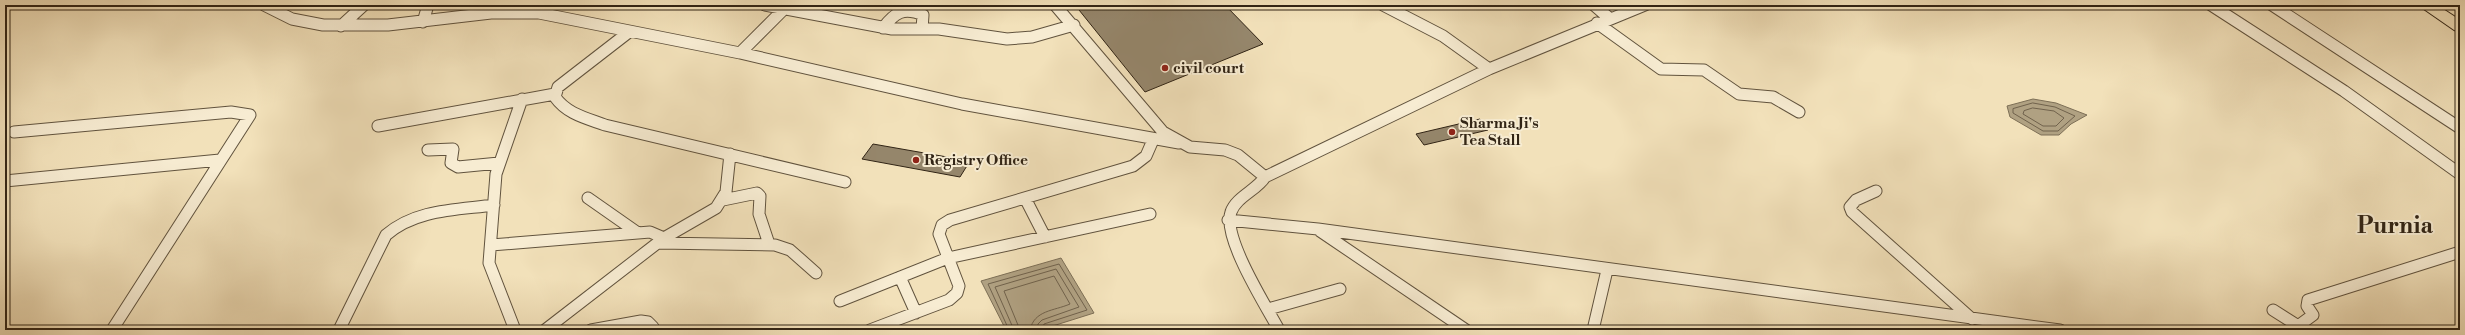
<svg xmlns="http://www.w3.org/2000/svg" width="2465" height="335" viewBox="0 0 2465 335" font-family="'Libre Bodoni',serif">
  <rect width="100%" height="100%" fill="#f2e1ba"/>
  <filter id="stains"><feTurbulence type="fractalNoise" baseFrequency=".005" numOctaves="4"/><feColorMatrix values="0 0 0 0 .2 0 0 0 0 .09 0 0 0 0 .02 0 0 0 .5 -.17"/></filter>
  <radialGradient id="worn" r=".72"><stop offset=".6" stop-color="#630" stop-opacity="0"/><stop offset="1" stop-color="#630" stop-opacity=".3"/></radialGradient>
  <!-- water -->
  <path fill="#b0a182" stroke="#7d6f56" d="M 2033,99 L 2056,103 L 2087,115 L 2071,124 L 2059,135 L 2041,135 L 2010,117 L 2007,106 Z
    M 1061,258 L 1094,313 L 1040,330 L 1006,330 L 981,281 Z"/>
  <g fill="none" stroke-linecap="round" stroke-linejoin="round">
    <!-- shore -->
    <path stroke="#70624c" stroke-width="1" d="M 2033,103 L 2055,107 L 2075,116 L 2058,131 L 2043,131 L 2013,113 L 2013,109 Z
      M 2033,108 L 2054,111 L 2064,118 L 2056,126 L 2043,126 L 2023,114 L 2024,111 Z
      M 1009,330 L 988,284 L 1059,264 L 1087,310 L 1044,324 L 1042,330
      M 1014,330 L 995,287 L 1056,269 L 1079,307 L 1042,320 L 1038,324 L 1037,330
      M 1020,330 L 1004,291 L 1054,276 L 1070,304 C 1054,311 1034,310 1030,330"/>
  </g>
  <!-- building -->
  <path fill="#95866b" stroke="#312415" d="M 1075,5 L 1225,5 L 1263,44 L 1145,92 Z
    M 1480,119 L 1488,130 L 1424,145 L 1416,134 Z
    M 873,144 L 970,161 L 960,177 L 862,159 Z"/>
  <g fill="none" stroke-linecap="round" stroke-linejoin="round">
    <defs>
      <path id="minor" d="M 264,5 L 292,19 L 323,25 L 388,25 L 491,13 L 539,13 L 740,53 L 962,104 L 1179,143
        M 765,5 L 892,29 L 939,29 L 1007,39 L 1032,37 L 1074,25
        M 1055,5 L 1163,132 L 1190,147 L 1225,150 L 1238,155 L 1265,177 C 1257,190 1236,197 1231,212 C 1222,237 1266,306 1279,330
        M 1383,5 L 1443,36 L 1489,69
        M 1594,5 L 1609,18
        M 2211,5 L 2344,91 L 2460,174
        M 2272,5 L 2460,128
        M 423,22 L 428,5
        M 1597,23 L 1661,69 L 1704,70 L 1739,94 L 1773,97 L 1799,112
        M 341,26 L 364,5
        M 883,28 C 895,12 904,7 923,15 L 922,29
        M 629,32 L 558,87 L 555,97 C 567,114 586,118 605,125 L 845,182
        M 740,53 L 784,9
        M 378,126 L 555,94
        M 14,132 L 231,112 L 250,115 L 112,330
        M 428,150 L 453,149 L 451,163 L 458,167 L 499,163
        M 1265,177 L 1489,69 L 1645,5
        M 5,181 L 220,160
        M 1876,191 L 1856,200 L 1850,207 L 1852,212 L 1972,319
        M 588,198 L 638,233
        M 1025,198 L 1045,237
        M 723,200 L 757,193 L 760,196 L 759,214 L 769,244
        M 1228,220 L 1318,229 L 2060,330
        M 1320,231 L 1466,330
        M 659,243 L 775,245 L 790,250 L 816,273
        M 491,245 L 650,232 L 664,238
        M 900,277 L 916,313
        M 840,301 L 948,258 L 1150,214
        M 1268,309 L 1340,289
        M 2273,310 L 2303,329
        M 2298,326 L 2313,315 L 2307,306 L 2308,300 L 2460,252
        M 339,330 L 386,235 C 416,209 457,210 494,205
        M 515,330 L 489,263 L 496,174 L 522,99
        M 545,330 L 664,238 L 716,208 L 726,192 L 730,154
        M 591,330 L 641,321 L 648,322 L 653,327
        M 870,330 L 949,300 L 957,293 L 959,286 L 939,234 L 942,225 L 950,220 L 1133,166 L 1146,156 L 1153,140
        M 1593,330 L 1607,270"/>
      <path id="trunk" d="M 2418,5 L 2437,5 L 2460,20 L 2460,32 L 2454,30 Z"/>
    </defs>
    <!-- minor casing -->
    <use href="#minor" stroke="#61533e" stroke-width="13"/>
    <!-- trunk casing -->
    <use href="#trunk" stroke="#312415" stroke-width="2"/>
    <!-- minor -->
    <use href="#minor" stroke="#f7ecd2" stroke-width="11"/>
    <!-- trunk -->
    <use href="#trunk" fill="#f2e1ba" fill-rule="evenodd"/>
  </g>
  <!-- markers -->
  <g fill="#8f2418" stroke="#f7ecd2" stroke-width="1.5">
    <circle cx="1165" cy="68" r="4"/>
    <circle cx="1452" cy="132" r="4"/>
    <circle cx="916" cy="160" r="4"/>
  </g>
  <g text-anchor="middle" stroke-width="4" stroke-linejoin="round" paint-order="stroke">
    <!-- poi labels -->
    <g font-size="15" font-weight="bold" fill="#312415" stroke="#f7ecd2" text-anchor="start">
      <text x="1173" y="73">civil court</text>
      <text x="1460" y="128">Sharma Ji's<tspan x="1460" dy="17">Tea Stall</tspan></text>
      <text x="924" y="165">Registry Office</text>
    </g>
    <!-- town labels -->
    <g font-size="23" font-weight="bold" fill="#312415" stroke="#f7ecd2">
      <text x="2395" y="233">Purnia</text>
    </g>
  </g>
  <!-- margin -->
  <rect width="2465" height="335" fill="none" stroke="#f2e1ba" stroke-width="20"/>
  <rect x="6" y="6" width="2453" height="323" fill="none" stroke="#312415" stroke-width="2"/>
  <rect x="10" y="10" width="2445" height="315" fill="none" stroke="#312415"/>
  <rect width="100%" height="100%" filter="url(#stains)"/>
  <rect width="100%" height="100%" fill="url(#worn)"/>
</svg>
